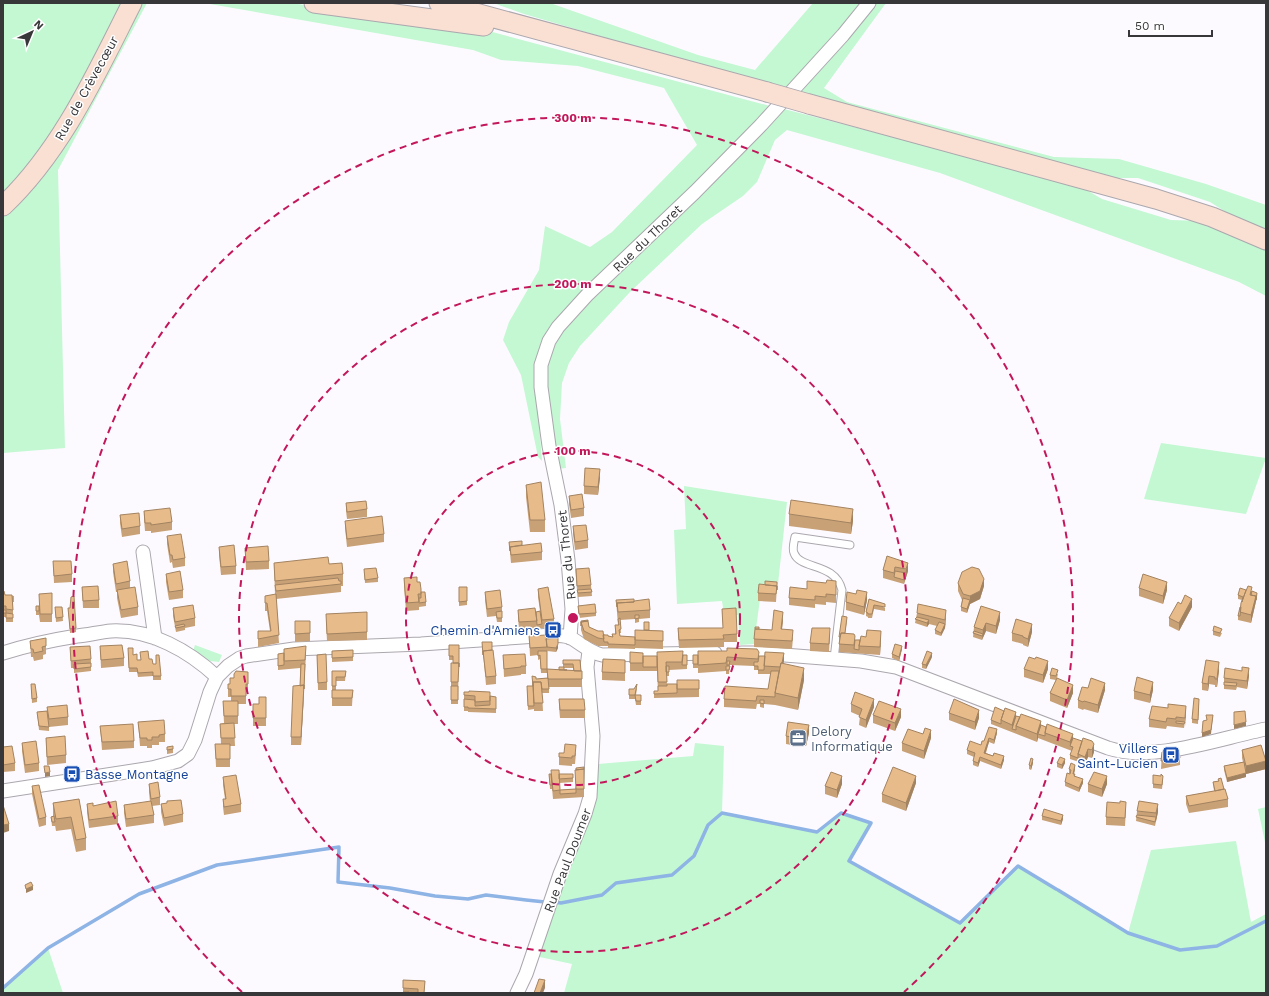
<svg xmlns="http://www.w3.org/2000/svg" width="1269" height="996" viewBox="0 0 1269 996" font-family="'Work Sans',sans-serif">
  <rect width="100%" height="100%" fill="#fdfaff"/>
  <!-- green -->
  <path fill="#c3f8d3" d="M 3,3 L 147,3 L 58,170 L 65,448 L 3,453 Z
    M 204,3 L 291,3 L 485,30 L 770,106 L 741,139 L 602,276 L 535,367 L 542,461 L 538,457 L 521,375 L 503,340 L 509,322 L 539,270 L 545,226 L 590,247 L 612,232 L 697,145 L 664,88 L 578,66 L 501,60 L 473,50 Z
    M 493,3 L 550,3 L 698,55 L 755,70 L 813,3 L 861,3 L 787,88 L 747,79 L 524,14 Z
    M 873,3 L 886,3 L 824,88 L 847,102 L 1054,157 L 1119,159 L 1206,184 L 1266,205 L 1266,230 L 1240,221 L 1210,202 L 1138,178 L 1110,178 L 800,91 Z
    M 784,109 L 1078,185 L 1102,199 L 1171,220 L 1202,221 L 1266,247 L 1266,296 L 1239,282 L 940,173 L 787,130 L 775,140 L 757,182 L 743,196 L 702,224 L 630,292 L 580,346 L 569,363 L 562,383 L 560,419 L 566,468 L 556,469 L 546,373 L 548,353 L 561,333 L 616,274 Z
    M 1161,443 L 1266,458 L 1246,514 L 1144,499 Z
    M 684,486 L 787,502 L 778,584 L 762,584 L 754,644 L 740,645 L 738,615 L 724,615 L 722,601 L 677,604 L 674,530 L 686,529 Z
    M 195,645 L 222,655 L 219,662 L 210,661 L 193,651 Z
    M 695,743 L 724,746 L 722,813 L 817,832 L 841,813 L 871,823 L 849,861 L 959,923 L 1018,866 L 1128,933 L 1151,850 L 1236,841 L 1251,922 L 1266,914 L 1266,993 L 564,993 L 572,964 L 535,956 L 595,799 L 598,764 L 693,756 Z
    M 1266,807 L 1266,847 L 1258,809 Z
    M 48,948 L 63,993 L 3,993 L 3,988 Z"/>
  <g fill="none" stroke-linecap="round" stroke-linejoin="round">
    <!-- stream -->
    <path stroke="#8eb3e5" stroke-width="3.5" d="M 1058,890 L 1128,933 L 1180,950 L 1217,946 L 1266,921
      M 554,902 L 561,903 L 602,895 L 616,883 L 672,875 L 694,856 L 708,825 L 722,813 L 817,832 L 841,813 L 871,823 L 849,861 L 960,923 L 1018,866 L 1056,889
      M 3,988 L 48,948 L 139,894 L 217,865 L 339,847 L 338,882 L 390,888 L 435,896 L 468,899 L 486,895 L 526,900 L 545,902"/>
    <defs>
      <path id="service" d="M 834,659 L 842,590 C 835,562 800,570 794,553 C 792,549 794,542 795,537 L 850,545"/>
      <path id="minor" d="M 143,552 L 155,638
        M 570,638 L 572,609 L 568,560 L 561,505 L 549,446 L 541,387 L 541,365 L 549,341 L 558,327 L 588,294 L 695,192 L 761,125 L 843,35 L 869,3
        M 3,653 C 28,645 52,640 77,636 C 88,635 100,632 111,631 C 151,629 189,651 217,677
        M 741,653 L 759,653 L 861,661 L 896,667 L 1108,748 C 1153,763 1220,738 1266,729
        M 3,791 L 152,768 L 178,761 L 188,754 L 195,740 L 210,692 L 217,677 L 228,666 L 240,658 L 246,656 L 294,649 L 421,644 L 552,635 C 558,636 565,635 571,638 C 582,644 589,652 602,655 L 715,653
        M 517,993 L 526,974 L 560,874 L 585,814 L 590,797 L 593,736 L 587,667 L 589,651"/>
      <path id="secondary" d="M 314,3 L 484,26
        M 439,3 L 767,92
        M 809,104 L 1156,199 L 1212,217 L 1266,240
        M 3,206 C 62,150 96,74 132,3"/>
    </defs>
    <!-- service casing -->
    <use href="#service" stroke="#aba7ae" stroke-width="9"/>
    <!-- minor casing -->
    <use href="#minor" stroke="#aba7ae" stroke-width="15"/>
    <!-- secondary casing -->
    <use href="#secondary" stroke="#aba7ae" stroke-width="21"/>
    <!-- service -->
    <use href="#service" stroke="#fff" stroke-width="7"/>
    <!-- minor -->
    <use href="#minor" stroke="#fff" stroke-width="13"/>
    <!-- secondary -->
    <use href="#secondary" stroke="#f9e0d2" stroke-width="19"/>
    <defs>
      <path id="secondary-bridge" d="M 767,92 L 809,104"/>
    </defs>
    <!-- secondary-bridge casing -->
    <use href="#secondary-bridge" stroke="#aba7ae" stroke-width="21" stroke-linecap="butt"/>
    <!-- secondary-bridge -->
    <use href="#secondary-bridge" stroke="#f9e0d2" stroke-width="19"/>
  </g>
  <!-- wall -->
  <path fill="#c8a177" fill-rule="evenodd" d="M 600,477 L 598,495 L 584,494 L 584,486 Z
    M 526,485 L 545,520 L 545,532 L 530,532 L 526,497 Z
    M 569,496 L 584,508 L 584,516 L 571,518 L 569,504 Z
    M 346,503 L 367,509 L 367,517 L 347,519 L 346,511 Z
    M 144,511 L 172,522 L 172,530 L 151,533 L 151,531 L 145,531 L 144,519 Z
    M 789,514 L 853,521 L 851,534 L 789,526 Z
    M 120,515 L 140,526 L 140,534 L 122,537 L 120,523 Z
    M 345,521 L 384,534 L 384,542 L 347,547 L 345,528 Z
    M 573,526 L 588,540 L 588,548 L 575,550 L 573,534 Z
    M 167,536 L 185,558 L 185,566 L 173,568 L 172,562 L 170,563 L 167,544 Z
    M 509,542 L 522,545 L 542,552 L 542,560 L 511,563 Z
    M 219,547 L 236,566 L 236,574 L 221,575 L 219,555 Z
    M 245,548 L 269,561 L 269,569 L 246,570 Z
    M 887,556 L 908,571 L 904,584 L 883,578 L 883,570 Z
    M 53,561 L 72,574 L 72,582 L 54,583 Z
    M 274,563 L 329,564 L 343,574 L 343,586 L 341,586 L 341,592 L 276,599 L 279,643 L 258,647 L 258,631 L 270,631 L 267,611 L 265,611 L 265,596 L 275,595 Z
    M 113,564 L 130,581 L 130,587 L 138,607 L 138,615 L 121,618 L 117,598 L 117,592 L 116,592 L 113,572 Z
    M 364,569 L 378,578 L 378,582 L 365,583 Z
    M 576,569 L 591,585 L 592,596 L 578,597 Z
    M 166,574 L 183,590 L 183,598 L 169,600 L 166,582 Z
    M 404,578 L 417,582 L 421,592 L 426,602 L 426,606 L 419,607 L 419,610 L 406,611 L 404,586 Z
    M 958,583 L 984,586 L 980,599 L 970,604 L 967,613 L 961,611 L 961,607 L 962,600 L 958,591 Z
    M 777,586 L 776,602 L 758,601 L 758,593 Z
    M 82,587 L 99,600 L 99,608 L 83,608 Z
    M 459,587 L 467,587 L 467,605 L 459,606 Z
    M 1139,588 L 1167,590 L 1163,604 L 1139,596 Z
    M 538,589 L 554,619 L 554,627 L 519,630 L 518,617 L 518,610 L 536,612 L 540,611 L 538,597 Z
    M 807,589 L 836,589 L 836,603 L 826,602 L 826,605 L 815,604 L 815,608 L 789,605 L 789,598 Z
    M 3,591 L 5,595 L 14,596 L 14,602 L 13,602 L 13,622 L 6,622 L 6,617 L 3,617 Z
    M 1252,591 L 1257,597 L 1251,623 L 1238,620 L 1238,616 L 1241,607 L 1242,600 L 1238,599 L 1238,595 Z
    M 485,592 L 502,607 L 502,622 L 497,622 L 496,616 L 487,617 L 485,600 Z
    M 52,593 L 52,622 L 40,622 L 39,615 L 36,615 L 36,606 L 39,606 Z
    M 856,594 L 867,600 L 864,615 L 846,610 L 846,602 Z
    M 869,599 L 885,608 L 885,611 L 874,609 L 872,618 L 868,618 L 868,617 L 866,616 L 866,612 Z
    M 616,600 L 634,602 L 650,610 L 650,618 L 639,619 L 639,622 L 635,623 L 635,619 L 620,620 L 621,633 L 619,633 L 620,636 L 635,637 L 649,630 L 663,631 L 663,649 L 635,648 L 635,647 L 635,649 L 608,648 L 608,646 L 598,646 L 584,639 L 581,630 L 581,621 L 589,627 L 608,636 L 612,637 L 612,634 L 615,634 L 615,625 L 618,625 Z
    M 1181,604 L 1192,607 L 1179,631 L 1169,626 L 1169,618 Z
    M 578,606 L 596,613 L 596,616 L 579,618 Z
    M 981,606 L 1000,620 L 996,634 L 986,631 L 982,640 L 973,637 L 974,627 Z
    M 55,607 L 62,607 L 63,621 L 56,622 Z
    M 68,608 L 76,628 L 76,632 L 70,633 Z
    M 173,608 L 195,618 L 195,626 L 185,628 L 185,630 L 176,632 L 173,616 Z
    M 722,609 L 737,634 L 737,642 L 724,642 L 724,647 L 679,648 L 678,636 L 678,628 L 723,628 Z
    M 367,612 L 367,640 L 327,641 L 326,622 Z
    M 917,613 L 946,618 L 945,628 L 941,636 L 935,634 L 935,630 L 937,626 L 929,624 L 927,627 L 915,623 Z
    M 783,620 L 782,629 L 793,638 L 792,649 L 754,647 L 754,639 L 759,629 L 772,630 Z
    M 295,621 L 310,633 L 310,641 L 295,642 Z
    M 847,621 L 845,633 L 855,640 L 881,639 L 880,655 L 839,652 L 839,637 Z
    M 1213,631 L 1222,633 L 1220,637 L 1213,635 Z
    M 1032,632 L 1028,647 L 1023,645 L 1023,644 L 1012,641 L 1012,633 Z
    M 529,636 L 546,639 L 558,648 L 556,652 L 547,651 L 547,673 L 541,673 L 540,659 L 538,660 L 538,655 L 530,656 Z
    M 830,636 L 829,652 L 810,651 L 810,643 Z
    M 30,641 L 46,646 L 46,654 L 43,655 L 43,659 L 34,661 L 33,657 L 31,657 Z
    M 482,642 L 496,676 L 496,684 L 486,685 Z
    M 449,645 L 459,645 L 458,704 L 451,704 L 451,663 L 453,663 L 453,660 L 449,660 Z
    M 100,646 L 124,658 L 124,666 L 101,668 Z
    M 70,647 L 91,659 L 91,671 L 74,673 L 74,668 L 71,668 Z
    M 902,649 L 899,661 L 892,658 L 892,654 Z
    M 353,650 L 353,661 L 332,662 L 332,651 Z
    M 128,652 L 133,655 L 137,660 L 149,659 L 153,664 L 156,664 L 156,655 L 161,676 L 161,680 L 153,680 L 153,676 L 138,677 L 137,672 L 129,672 Z
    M 278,654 L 306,654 L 301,745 L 291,745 L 291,737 L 300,686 L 300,668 L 278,670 Z
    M 317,655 L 327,682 L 327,690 L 318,690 Z
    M 503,655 L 526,666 L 526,674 L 521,674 L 521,675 L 504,677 Z
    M 687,655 L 687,669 L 669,670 L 669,676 L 666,676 L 667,684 L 677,684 L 699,680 L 699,697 L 654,698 L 654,691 L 658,691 L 657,671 L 630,671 L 630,663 L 643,657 Z
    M 693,655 L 759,656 L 784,661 L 783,663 L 804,680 L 798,710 L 775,705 L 764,704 L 764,708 L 760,707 L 760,704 L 757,704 L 756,709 L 724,707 L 724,699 L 768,689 L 771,674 L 758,674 L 758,670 L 754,670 L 754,666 L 730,665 L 729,674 L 726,674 L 726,671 L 698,673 L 698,667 L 698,668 L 693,668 Z
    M 932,657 L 926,669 L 922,668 L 922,664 Z
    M 580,660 L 582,679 L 582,687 L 549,687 L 549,693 L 542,693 L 543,711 L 534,711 L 534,709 L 528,710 L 527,690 L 532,686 L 536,679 L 547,678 L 547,669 L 559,670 L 563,667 L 563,664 ZM 564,668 L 573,668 L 573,671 L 564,670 Z
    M 625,660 L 625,681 L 602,680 L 602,672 Z
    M 1206,660 L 1219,670 L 1217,687 L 1215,687 L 1215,685 L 1209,684 L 1208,691 L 1202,690 L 1202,683 Z
    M 1024,669 L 1048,669 L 1043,683 L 1024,677 Z
    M 332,671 L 346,671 L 345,681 L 336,681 L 336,690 L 353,690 L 352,706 L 332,706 Z
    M 248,672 L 248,692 L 246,692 L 246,704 L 238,704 L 238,724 L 234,724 L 235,746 L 230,746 L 230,767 L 216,767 L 215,744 L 221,744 L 220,724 L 224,723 L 223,701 L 231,701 L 231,697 L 228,697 L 228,684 L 230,684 L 234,678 Z
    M 1058,674 L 1057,678 L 1073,693 L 1067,708 L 1050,701 L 1050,693 L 1056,680 L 1050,679 L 1050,675 Z
    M 1249,676 L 1247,689 L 1237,687 L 1236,690 L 1224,689 L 1224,678 Z
    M 31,684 L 37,698 L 37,702 L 32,703 Z
    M 637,688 L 636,695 L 641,695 L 641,705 L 636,705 L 635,699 L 629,699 L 629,689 L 634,689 Z
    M 1088,688 L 1105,690 L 1098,713 L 1084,709 L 1083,710 L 1078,708 L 1078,700 Z
    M 1153,690 L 1150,703 L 1134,699 L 1134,691 Z
    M 464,692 L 490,696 L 496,697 L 496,713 L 468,712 L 468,711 L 464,711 Z
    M 266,697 L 266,726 L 253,726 L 253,704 L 259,704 Z
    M 559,699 L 585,710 L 585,718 L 560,718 L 559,707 Z
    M 1199,703 L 1198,724 L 1192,723 L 1192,719 Z
    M 851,704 L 874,707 L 866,728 L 859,725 L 860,716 L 851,712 Z
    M 47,707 L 68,717 L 68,725 L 49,727 L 49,731 L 39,730 L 37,712 L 47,711 Z
    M 949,713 L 979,718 L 975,730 L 949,720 Z
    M 1186,714 L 1184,728 L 1167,726 L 1166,729 L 1149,727 L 1149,719 Z
    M 873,715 L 901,717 L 895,731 L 873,723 Z
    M 1016,716 L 1073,738 L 1094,752 L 1092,758 L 1088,757 L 1085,764 L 1070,759 L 1070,755 L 1072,751 L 1038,738 L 1037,742 L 991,724 L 991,720 Z
    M 138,722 L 165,734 L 165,742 L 159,742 L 159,745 L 152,745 L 152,748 L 147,748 L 147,746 L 140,746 Z
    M 100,726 L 134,741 L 134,748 L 102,750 Z
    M 809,733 L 806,746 L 797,745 L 797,746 L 786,744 L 786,736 Z
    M 997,733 L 994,744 L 989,742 L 986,753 L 1004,760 L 1001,769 L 980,761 L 978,767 L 973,765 L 973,761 L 974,757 L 967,754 L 967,750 L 981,745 L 984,741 Z
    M 46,738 L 66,755 L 66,763 L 47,765 Z
    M 931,738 L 924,759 L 902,751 L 902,743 Z
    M 22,743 L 39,763 L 39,771 L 25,773 L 22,751 Z
    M 3,747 L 15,763 L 15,771 L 3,772 Z
    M 167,747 L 173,749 L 173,753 L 167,754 Z
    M 1242,750 L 1266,769 L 1246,774 L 1246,777 L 1227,782 L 1224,770 L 1224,766 L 1243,762 L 1242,758 Z
    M 1162,752 L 1180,758 L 1180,765 L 1161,769 Z
    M 559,753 L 576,753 L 575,764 L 572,764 L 572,766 L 559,765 Z
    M 1033,763 L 1031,770 L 1029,769 L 1029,765 Z
    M 1057,763 L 1065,763 L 1062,769 L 1057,767 Z
    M 584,767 L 584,797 L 553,799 L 552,788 L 552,789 L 550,789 L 549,774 L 573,774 L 573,782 L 559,783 L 560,790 L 575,789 Z
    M 1069,769 L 1075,769 L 1074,774 L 1075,776 L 1083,783 L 1079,792 L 1065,786 L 1065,782 L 1070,773 L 1069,773 Z
    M 1153,775 L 1163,780 L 1162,789 L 1153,788 Z
    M 223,777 L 241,804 L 241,812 L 224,815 L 223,807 L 223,799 L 225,799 L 223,785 Z
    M 1218,779 L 1224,789 L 1228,799 L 1228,807 L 1189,813 L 1186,804 L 1186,796 L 1214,791 L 1213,782 L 1218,781 Z
    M 916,783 L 906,811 L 882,802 L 882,794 Z
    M 149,784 L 160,797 L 160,805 L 152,806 L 154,815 L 154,823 L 126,827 L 124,813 L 124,805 L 150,802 L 149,792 Z
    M 842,784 L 837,798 L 825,794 L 825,786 Z
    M 1088,784 L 1107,784 L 1102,797 L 1088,792 Z
    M 32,786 L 46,817 L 46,825 L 39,827 L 32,794 Z
    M 79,799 L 86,838 L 86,850 L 76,852 L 71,829 L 56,831 L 55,825 L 55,826 L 52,826 L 51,817 L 53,816 L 53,803 Z
    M 167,803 L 183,814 L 183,822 L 164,826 L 161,812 L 161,804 Z
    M 87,804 L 118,816 L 118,824 L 89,828 L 87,812 Z
    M 1126,809 L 1125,826 L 1106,825 L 1106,817 Z
    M 1137,811 L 1158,812 L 1155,826 L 1136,821 Z
    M 1042,816 L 1063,819 L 1061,825 L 1042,820 Z
    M 403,980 L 425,981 L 424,993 L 403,993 Z"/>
  <!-- shaded-wall -->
  <path fill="#a28361" d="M 600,469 L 600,477 L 598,495 L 598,487 Z
    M 853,509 L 853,521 L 851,534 L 851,523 Z
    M 908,563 L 908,571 L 904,584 L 906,569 Z
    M 984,579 L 984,586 L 980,599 L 970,604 L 967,613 L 967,609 L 970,600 L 970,596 Z
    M 1167,582 L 1167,590 L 1163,604 L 1163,596 Z
    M 867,592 L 867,600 L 864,615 L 864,607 Z
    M 1257,593 L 1257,597 L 1251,623 L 1251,615 L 1256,596 Z
    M 1192,599 L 1192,607 L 1179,631 L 1179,623 Z
    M 946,610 L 946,618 L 945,628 L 941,636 L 941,633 L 945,624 Z
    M 783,612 L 783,620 L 781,637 L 781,629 Z
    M 1000,612 L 1000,620 L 996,634 L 996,626 Z
    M 929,620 L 929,624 L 927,627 L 927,623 Z
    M 986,623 L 986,631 L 982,640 L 983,630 Z
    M 1032,624 L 1032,632 L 1028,647 L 1028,639 Z
    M 881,631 L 881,639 L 880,655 L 880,647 Z
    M 558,644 L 558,648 L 556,652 L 556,648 Z
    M 902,646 L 902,649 L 899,661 L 899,657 Z
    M 784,653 L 784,661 L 777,693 L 781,667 Z
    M 932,653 L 932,657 L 926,669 L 926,665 Z
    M 1048,661 L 1048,669 L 1043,683 L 1043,675 Z
    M 1219,662 L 1219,670 L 1217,687 L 1217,679 Z
    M 804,668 L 804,680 L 798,710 L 798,698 Z
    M 1249,668 L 1249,676 L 1247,689 L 1247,681 Z
    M 1209,676 L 1209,684 L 1208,691 L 1208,684 Z
    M 1153,682 L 1153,690 L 1150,703 L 1150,695 Z
    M 1105,683 L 1105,690 L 1098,713 L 1098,705 Z
    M 1073,685 L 1073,693 L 1067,708 L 1067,700 Z
    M 304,687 L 304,695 L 301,745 L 301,737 Z
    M 874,699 L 874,707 L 866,728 L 866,720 Z
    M 1186,706 L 1186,714 L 1185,726 L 1185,718 Z
    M 901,709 L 901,717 L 895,731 L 895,723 Z
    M 979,710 L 979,718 L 975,730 L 975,722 Z
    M 1016,712 L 1016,720 L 1012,729 L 1012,725 Z
    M 1213,715 L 1211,734 L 1202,737 L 1202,733 Z
    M 1041,721 L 1041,729 L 1038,734 L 1038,738 L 1037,742 L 1037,734 Z
    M 1246,722 L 1246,726 L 1234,729 L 1234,725 Z
    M 809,725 L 809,733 L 806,746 L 806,738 Z
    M 997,729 L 997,733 L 994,744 L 994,740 Z
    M 931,730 L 931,738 L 924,759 L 924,751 Z
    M 1073,734 L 1073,742 L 1070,746 L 1070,742 Z
    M 989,738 L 989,742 L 984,757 L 984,753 Z
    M 1094,744 L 1094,752 L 1092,758 L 1092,750 Z
    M 1088,749 L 1088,757 L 1085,764 L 1085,757 Z
    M 1004,756 L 1004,760 L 1001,769 L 1001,765 Z
    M 980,757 L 980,761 L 978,767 L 978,763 Z
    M 1033,759 L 1033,763 L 1031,770 L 1031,766 Z
    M 1065,759 L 1065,763 L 1062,769 L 1062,765 Z
    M 1266,761 L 1266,769 L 1246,774 L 1246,777 L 1227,782 L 1227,778 L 1246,773 L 1246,766 Z
    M 1075,765 L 1075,769 L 1073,778 L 1073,774 Z
    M 50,772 L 50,776 L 45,777 L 45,773 Z
    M 842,776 L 842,784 L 837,798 L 837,790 Z
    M 916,776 L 916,783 L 906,811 L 906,803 Z
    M 1107,776 L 1107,784 L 1102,797 L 1102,789 Z
    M 1083,779 L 1083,783 L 1079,792 L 1079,788 Z
    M 1158,804 L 1158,812 L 1156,821 L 1156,813 Z
    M 1063,815 L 1063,819 L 1061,825 L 1061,821 Z
    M 9,824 L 9,831 L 3,833 L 3,825 Z
    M 33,886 L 33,890 L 26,893 L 26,889 Z
    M 545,980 L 545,988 L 543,993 L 540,993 Z"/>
  <!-- building -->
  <path fill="#e8bb8a" stroke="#a28361" d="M 585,468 L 600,469 L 598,487 L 584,486 Z
    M 541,482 L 545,520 L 530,520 L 526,485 Z
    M 582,494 L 584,508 L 571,510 L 569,496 Z
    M 791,500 L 853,509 L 851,523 L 789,514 Z
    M 366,501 L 367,509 L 347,512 L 346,503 Z
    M 170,508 L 172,522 L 151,525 L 151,523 L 145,523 L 144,511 Z
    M 139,513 L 140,526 L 122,529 L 120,515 Z
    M 382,516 L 384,534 L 347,539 L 345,521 Z
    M 586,525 L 588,540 L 575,542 L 573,526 Z
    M 181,534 L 185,558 L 173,560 L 172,555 L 170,555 L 167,536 Z
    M 522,541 L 522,545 L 510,547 L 510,551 L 509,542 Z
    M 541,543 L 542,552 L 511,555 L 510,547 Z
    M 234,545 L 236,566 L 221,567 L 219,547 Z
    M 268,546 L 269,561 L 246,562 L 245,548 Z
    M 887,556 L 908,563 L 906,569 L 895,567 L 894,573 L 883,570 Z
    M 328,557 L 329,564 L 342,563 L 343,574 L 275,581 L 274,563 Z
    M 53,561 L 71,561 L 72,574 L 54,576 Z
    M 127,561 L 130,581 L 116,584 L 113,564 Z
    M 972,567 L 979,569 L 984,579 L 980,591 L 970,596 L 963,594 L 958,583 L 962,572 Z
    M 376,568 L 378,578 L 365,580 L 364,569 Z
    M 589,568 L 591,585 L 577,586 L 576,569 Z
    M 180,571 L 183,590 L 169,592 L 166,574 Z
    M 895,571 L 906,573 L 904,580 L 894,577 Z
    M 1143,574 L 1167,582 L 1163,596 L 1139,588 Z
    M 417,577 L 417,582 L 420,582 L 421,589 L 421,594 L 418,594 L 419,602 L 406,603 L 404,578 Z
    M 338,578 L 339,581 L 341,581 L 341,584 L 276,591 L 275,585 Z
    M 827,580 L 836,581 L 836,595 L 826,594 L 826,597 L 815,596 L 815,600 L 789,598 L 790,587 L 807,589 L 807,581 L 826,583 Z
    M 765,581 L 777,582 L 777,590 L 777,586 L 765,585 Z
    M 759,584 L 777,586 L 776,594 L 758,593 Z
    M 98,586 L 99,600 L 83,601 L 82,587 Z
    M 1248,586 L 1252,587 L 1250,595 L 1256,596 L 1251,615 L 1240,612 L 1241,603 Z
    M 135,587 L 138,607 L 121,610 L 117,590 Z
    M 459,587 L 467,587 L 467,601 L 459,602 Z
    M 548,587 L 554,619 L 542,620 L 538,589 Z
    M 1240,588 L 1246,590 L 1242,602 L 1243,597 L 1238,595 Z
    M 591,589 L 592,592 L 578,593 L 577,590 Z
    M 500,590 L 502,607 L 487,609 L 485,592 Z
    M 857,590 L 867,592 L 864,607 L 846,602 L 847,592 L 856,594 Z
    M 3,591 L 4,591 L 5,595 L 12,595 L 13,610 L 6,609 L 6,606 L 3,606 Z
    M 1252,591 L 1257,593 L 1256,600 L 1256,596 L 1251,595 Z
    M 421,592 L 425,592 L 426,602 L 419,603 L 419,598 L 421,598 Z
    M 52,593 L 52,614 L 40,614 L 39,594 Z
    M 276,594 L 279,635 L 258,639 L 258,631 L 271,631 L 267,603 L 265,603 L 265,596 Z
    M 1185,595 L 1192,599 L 1179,623 L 1169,618 L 1178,602 L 1181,604 Z
    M 74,596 L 76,628 L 70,629 L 68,608 L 70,608 L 71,597 Z
    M 963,598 L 970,600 L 967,609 L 961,607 Z
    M 634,599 L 634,602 L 617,603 L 617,607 L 616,600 Z
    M 649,599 L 650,610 L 618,612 L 617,603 L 634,602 L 634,601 Z
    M 869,599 L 885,604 L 885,607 L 874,605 L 872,614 L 868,614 L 868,613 L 866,612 Z
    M 595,604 L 596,613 L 579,614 L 578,606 Z
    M 918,604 L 946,610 L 945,620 L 917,613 Z
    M 193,605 L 195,618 L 175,622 L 173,608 Z
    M 36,606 L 39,606 L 39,611 L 36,611 Z
    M 981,606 L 1000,612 L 996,626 L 986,623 L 983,630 L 974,627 Z
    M 55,607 L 62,607 L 63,617 L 56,618 Z
    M 1240,607 L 1241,607 L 1240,616 L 1238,616 Z
    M 535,608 L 537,621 L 519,622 L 518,610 Z
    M 736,608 L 737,634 L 723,635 L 724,639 L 679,640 L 678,628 L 723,628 L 722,609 Z
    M 3,610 L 6,610 L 6,613 L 3,613 Z
    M 774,610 L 783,612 L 781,629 L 793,630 L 792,641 L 754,639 L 755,629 L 772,630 Z
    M 502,611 L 502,618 L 497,618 L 496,612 Z
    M 540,611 L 542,624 L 537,625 L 536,612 Z
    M 367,612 L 367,632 L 327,634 L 326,614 Z
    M 6,613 L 13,614 L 13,618 L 6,618 Z
    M 635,615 L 639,615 L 639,618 L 635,619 Z
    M 842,616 L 847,617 L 845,633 L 841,633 L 840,637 L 839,637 Z
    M 917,617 L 929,620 L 927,623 L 915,619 Z
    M 620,618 L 621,629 L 619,630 L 620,636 L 635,637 L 635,645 L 608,644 L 608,642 L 604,642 L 603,635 L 608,635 L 608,636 L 613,637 L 612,634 L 616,634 L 615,625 L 619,625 L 618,619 Z
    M 1016,619 L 1032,624 L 1028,639 L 1023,637 L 1023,636 L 1012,633 Z
    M 588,620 L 588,621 L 581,622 L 581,626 L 581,621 Z
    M 295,621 L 310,621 L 310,633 L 295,634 Z
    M 588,621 L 589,627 L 598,631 L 603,631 L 604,639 L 598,638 L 584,631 L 581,622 Z
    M 644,622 L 649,622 L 649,630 L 644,630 Z
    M 939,622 L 945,624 L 941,633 L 935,630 Z
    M 184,624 L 185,626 L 176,628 L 175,626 Z
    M 1214,626 L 1222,629 L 1220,633 L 1213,631 Z
    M 755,627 L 759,627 L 759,629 L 755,629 Z
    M 812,628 L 830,628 L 829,644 L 810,643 Z
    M 635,630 L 663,631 L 663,641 L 635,640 Z
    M 867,630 L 881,631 L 880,647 L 859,646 L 861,636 L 866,637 Z
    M 974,631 L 983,634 L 982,636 L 973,633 Z
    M 841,633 L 854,634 L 855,636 L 854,645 L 839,644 Z
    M 546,635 L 547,647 L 530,648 L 529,636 Z
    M 46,638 L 46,646 L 42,647 L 43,651 L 34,653 L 33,649 L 31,649 L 30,641 Z
    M 558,638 L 558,644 L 556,648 L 547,647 L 546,639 Z
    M 855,640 L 860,640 L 859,646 L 859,650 L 854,649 Z
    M 482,642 L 492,642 L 492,650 L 483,651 L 483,655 Z
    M 895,644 L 902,646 L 899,657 L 892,654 Z
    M 122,645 L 124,658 L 101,660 L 100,646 Z
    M 449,645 L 459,645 L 459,667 L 459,663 L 453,663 L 453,656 L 449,656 Z
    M 90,646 L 91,659 L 71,661 L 70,647 Z
    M 306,646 L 305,660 L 284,661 L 284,649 Z
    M 128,648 L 133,648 L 133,655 L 137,654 L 137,660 L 141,660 L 140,652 L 148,651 L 149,659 L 152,659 L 153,664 L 156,664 L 156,655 L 159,655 L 161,676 L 153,676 L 153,672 L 138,673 L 137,668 L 129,668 Z
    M 727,648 L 757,649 L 759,652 L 758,659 L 727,657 L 726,663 L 698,665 L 698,651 L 727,651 Z
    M 353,650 L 353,657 L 332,658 L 332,651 Z
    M 493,650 L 496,676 L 486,677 L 483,651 Z
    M 538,651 L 547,651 L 547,669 L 541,669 L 540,655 L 538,656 Z
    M 683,651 L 682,662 L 666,662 L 667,682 L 658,682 L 657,652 Z
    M 927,651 L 932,653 L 926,665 L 922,664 Z
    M 630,652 L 643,653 L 643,663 L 630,663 Z
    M 765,652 L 784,653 L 782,663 L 781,663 L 780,667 L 764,666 Z
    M 284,653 L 284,665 L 278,666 L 278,654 Z
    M 326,654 L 327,682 L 318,683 L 317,655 Z
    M 525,654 L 526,666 L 521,666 L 521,667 L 504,669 L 503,655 Z
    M 683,655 L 687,655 L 687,665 L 682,665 Z
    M 693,655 L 698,655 L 698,664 L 693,664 Z
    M 643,656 L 657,656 L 657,667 L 643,667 Z
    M 759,656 L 765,656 L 764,670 L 758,670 L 758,666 L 754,666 L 754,662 L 758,662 Z
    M 1029,657 L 1035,659 L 1036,657 L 1048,661 L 1043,675 L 1024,669 Z
    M 603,659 L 625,660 L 625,673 L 602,672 Z
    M 563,660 L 580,660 L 581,671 L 574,671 L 573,664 L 563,664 Z
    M 1206,660 L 1219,662 L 1217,679 L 1215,679 L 1215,677 L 1209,676 L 1208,684 L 1202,683 Z
    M 727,661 L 730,661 L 729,665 L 727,665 Z
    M 91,663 L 91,667 L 74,669 L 74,664 Z
    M 451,663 L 459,663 L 458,682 L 451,682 Z
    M 781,663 L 804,668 L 798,698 L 775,693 Z
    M 301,664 L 305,664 L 304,689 L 304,685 L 300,686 Z
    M 666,666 L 669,666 L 669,672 L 666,672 Z
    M 726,666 L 730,666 L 729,670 L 726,670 Z
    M 559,667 L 564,667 L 564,670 L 567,670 L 559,670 Z
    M 1242,667 L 1249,668 L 1247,681 L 1224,678 L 1225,668 L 1242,671 Z
    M 1052,668 L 1058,670 L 1056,676 L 1050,675 Z
    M 547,669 L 582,671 L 582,679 L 548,679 Z
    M 236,671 L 248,672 L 248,684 L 246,684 L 246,696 L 231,696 L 231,689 L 228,689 L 228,684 L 230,684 L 230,678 L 234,678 L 234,674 Z
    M 332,671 L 346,671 L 345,677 L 336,677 L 336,686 L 332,686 Z
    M 771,671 L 779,671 L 775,693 L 775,697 L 757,696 L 756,701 L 724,699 L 725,686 L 768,689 Z
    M 532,676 L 536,677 L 536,679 L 548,678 L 549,689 L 542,689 L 541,682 L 533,682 L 533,686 Z
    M 1137,677 L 1153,682 L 1150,695 L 1134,691 Z
    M 1057,678 L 1073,685 L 1067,700 L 1050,693 Z
    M 1091,678 L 1105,683 L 1098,705 L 1084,701 L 1083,702 L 1078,700 L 1082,687 L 1088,688 Z
    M 677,680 L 699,680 L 699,689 L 677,689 Z
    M 533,682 L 541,682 L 543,703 L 534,703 Z
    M 1224,682 L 1237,683 L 1236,686 L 1224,685 Z
    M 31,684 L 35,684 L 37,698 L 32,699 Z
    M 637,684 L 635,695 L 629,695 L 629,689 L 634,689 Z
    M 667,684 L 677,684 L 677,693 L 654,694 L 654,691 L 658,691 L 658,686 L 667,686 Z
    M 304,685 L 301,737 L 291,737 L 293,686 Z
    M 451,686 L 458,686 L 458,700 L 451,700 Z
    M 527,686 L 533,686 L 534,706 L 528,706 Z
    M 332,690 L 353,690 L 352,698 L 332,698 Z
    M 469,691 L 490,692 L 490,701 L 475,702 L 475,696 L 464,695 L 464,692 L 469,692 Z
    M 855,692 L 874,699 L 866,720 L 859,717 L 862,709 L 851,704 Z
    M 635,695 L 641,695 L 641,701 L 636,701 Z
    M 490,696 L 496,697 L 496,709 L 468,708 L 468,707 L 464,707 L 464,699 L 475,700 L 475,706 L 490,705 Z
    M 259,697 L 266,697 L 266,718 L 253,718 L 253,704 L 259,704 Z
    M 1194,698 L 1199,699 L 1198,720 L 1192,719 Z
    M 559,699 L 584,699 L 585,710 L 560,710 Z
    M 954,699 L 979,710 L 975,722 L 949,713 Z
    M 760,700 L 764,700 L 764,704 L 760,703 Z
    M 223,701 L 238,701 L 238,716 L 224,716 Z
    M 879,701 L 901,709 L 895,723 L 873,715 Z
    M 1168,704 L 1186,706 L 1185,718 L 1176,717 L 1176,719 L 1167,718 L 1166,722 L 1149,719 L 1152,706 L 1168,708 Z
    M 67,705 L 68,717 L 49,719 L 47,707 Z
    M 995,707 L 1004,711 L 1001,720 L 1001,724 L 991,720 Z
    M 1005,708 L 1016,712 L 1012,725 L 1001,720 Z
    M 47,711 L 49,727 L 39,726 L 37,712 Z
    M 1245,711 L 1246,722 L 1234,725 L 1234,712 Z
    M 1021,714 L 1041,721 L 1037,734 L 1016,726 Z
    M 1206,715 L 1213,715 L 1211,730 L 1202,733 L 1203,721 L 1207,720 Z
    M 1016,716 L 1020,717 L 1016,726 L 1016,730 L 1012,729 Z
    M 164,720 L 165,734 L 159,735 L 159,737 L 152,737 L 152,740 L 147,740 L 147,738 L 140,738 L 138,722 Z
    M 1176,721 L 1185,722 L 1184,724 L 1176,723 Z
    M 788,722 L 809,725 L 806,738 L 797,737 L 797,738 L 786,736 Z
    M 234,723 L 235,738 L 221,738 L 220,724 Z
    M 133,724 L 134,741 L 102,742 L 100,726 Z
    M 1047,724 L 1073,734 L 1070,742 L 1045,733 Z
    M 1041,725 L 1046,727 L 1045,733 L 1045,736 L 1038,734 Z
    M 989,727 L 997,729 L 994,740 L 989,738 L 984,753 L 993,756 L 994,753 L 1004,756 L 1001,765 L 980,757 L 978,763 L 973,761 L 975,753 L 967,750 L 970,741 L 981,745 L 982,741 L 984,741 Z
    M 925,728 L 931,730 L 924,751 L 902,743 L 908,729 L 923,734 Z
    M 65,736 L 66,755 L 47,757 L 46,738 Z
    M 1073,738 L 1082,741 L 1078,754 L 1078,758 L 1070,755 L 1073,747 L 1070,746 Z
    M 1083,738 L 1092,741 L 1094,744 L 1092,750 L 1088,749 L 1085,757 L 1078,754 Z
    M 36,741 L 39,763 L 25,765 L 22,743 Z
    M 215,744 L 230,744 L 230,759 L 216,759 Z
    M 565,744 L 576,745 L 575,756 L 572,756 L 572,758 L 559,757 L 559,753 L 564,753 Z
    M 1261,745 L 1266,761 L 1246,766 L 1242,750 Z
    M 12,746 L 15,763 L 3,765 L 3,747 Z
    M 173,746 L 173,749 L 167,750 L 167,747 Z
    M 1178,748 L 1180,758 L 1161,761 L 1162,752 Z
    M 1060,757 L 1065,759 L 1062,765 L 1057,763 Z
    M 1031,758 L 1033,759 L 1031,766 L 1029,765 Z
    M 1244,762 L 1246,773 L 1227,778 L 1224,766 Z
    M 1071,763 L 1075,765 L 1073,774 L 1075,774 L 1074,776 L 1083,779 L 1079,788 L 1065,782 L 1067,773 L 1070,774 L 1071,770 L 1069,769 Z
    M 44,766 L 49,766 L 50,772 L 45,773 Z
    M 584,767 L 584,769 L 576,770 L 576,768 Z
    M 893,767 L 916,776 L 906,803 L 882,794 Z
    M 584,769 L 584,789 L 576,789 L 575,770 Z
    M 551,770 L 559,770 L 560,790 L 553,791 Z
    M 831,772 L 842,776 L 837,790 L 825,786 Z
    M 1094,772 L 1107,776 L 1102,789 L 1088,784 Z
    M 549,774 L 551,774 L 552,785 L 550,785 Z
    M 559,774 L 573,774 L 573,778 L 559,779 Z
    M 1161,774 L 1163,776 L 1162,785 L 1153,784 L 1153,775 L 1161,776 Z
    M 236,775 L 241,804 L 224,807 L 223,799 L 226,799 L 223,777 Z
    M 1221,778 L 1224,789 L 1215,791 L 1213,782 L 1219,781 L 1218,779 Z
    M 158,782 L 160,797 L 151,799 L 149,784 Z
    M 39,785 L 46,817 L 39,819 L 32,786 Z
    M 576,789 L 576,793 L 560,794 L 560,790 Z
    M 1225,789 L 1228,799 L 1189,806 L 1186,796 Z
    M 79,799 L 86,838 L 76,840 L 71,817 L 56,819 L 53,803 Z
    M 181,800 L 183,814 L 164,818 L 161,804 L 167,803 L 167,801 Z
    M 116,801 L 118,816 L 89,820 L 87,804 L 93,803 L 93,806 Z
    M 151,801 L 154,815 L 126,819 L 124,805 Z
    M 1120,801 L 1126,802 L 1125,818 L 1106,817 L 1107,802 L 1120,803 Z
    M 1139,801 L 1158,804 L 1156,813 L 1137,811 Z
    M 3,805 L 9,824 L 3,825 Z
    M 1044,809 L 1063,815 L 1061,821 L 1042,816 Z
    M 1137,815 L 1156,817 L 1155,822 L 1136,817 Z
    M 54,816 L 55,822 L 52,822 L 51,817 Z
    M 31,882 L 33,886 L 26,889 L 25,885 Z
    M 539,979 L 545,980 L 540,993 L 534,993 Z
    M 403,980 L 425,981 L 424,993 L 418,993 L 418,989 L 403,988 Z
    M 403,992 L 409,992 L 409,993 L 403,993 Z"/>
  <!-- distance rings -->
  <g fill="none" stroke="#c2185b" stroke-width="2" stroke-dasharray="7 5">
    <circle cx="573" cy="618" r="167"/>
    <circle cx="573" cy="618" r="334"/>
    <path d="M242 992A500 500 0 1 1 904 992"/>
  </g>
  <!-- icons -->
  <defs>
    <symbol id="bus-square" viewBox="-11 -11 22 22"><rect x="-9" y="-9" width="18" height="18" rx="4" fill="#1a4fb4" stroke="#fff"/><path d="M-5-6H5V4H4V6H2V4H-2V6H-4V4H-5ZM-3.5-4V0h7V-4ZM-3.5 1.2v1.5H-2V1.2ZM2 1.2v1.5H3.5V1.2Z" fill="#fff"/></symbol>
    <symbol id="office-square" viewBox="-11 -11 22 22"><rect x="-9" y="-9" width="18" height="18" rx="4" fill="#5c6f8a" stroke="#fff"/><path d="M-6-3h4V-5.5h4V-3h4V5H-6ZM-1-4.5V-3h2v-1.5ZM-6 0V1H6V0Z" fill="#fff"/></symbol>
  </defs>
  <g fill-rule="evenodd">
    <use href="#bus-square" x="543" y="620" width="20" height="20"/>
    <use href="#office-square" x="788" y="728" width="20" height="20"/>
    <use href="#bus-square" x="1161" y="745" width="20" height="20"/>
    <use href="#bus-square" x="62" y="764" width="20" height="20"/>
  </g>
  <g text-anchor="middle" stroke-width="3" stroke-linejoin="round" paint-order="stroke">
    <!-- street labels -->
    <g font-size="13" fill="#373639" stroke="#fff">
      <text transform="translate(86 88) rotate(-61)" y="5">Rue de Crèvecœur</text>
      <text transform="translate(647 238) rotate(-44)" y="5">Rue du Thoret</text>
      <text transform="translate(566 555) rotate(-96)" y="5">Rue du Thoret</text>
      <text transform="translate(567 860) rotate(-69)" y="5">Rue Paul Doumer</text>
    </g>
    <!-- transit labels -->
    <g font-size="13" fill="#164399" stroke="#fff" text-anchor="end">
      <text x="540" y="635">Chemin d'Amiens</text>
      <text x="1158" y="753">Villers<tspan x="1158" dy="15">Saint-Lucien</tspan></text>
      <text x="85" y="779" text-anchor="start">Basse Montagne</text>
    </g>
    <!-- service labels -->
    <g font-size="13" fill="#4e5e75" stroke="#fff" text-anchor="start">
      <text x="811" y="736">Delory<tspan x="811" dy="15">Informatique</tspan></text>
    </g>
  </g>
  <circle cx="573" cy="618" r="6" fill="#c2185b" stroke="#fff" stroke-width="2"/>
  <g font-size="12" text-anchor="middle" font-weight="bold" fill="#c2185b" stroke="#fff" stroke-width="3" stroke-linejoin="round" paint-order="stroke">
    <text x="573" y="122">300 m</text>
    <text x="573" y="288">200 m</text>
    <text x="573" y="455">100 m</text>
  </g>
  <!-- border -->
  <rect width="1269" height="996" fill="none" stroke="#373639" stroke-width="8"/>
  <!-- north arrow -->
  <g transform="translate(32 32) rotate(44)" stroke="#ffffff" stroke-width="3" paint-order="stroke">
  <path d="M0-3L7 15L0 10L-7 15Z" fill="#373639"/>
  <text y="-6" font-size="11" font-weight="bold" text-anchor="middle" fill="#373639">N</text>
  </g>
  <!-- scale -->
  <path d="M1129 30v6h83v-6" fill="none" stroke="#373639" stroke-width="2"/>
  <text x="1135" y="30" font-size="12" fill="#373639" stroke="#ffffff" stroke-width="3" paint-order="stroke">50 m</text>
</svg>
